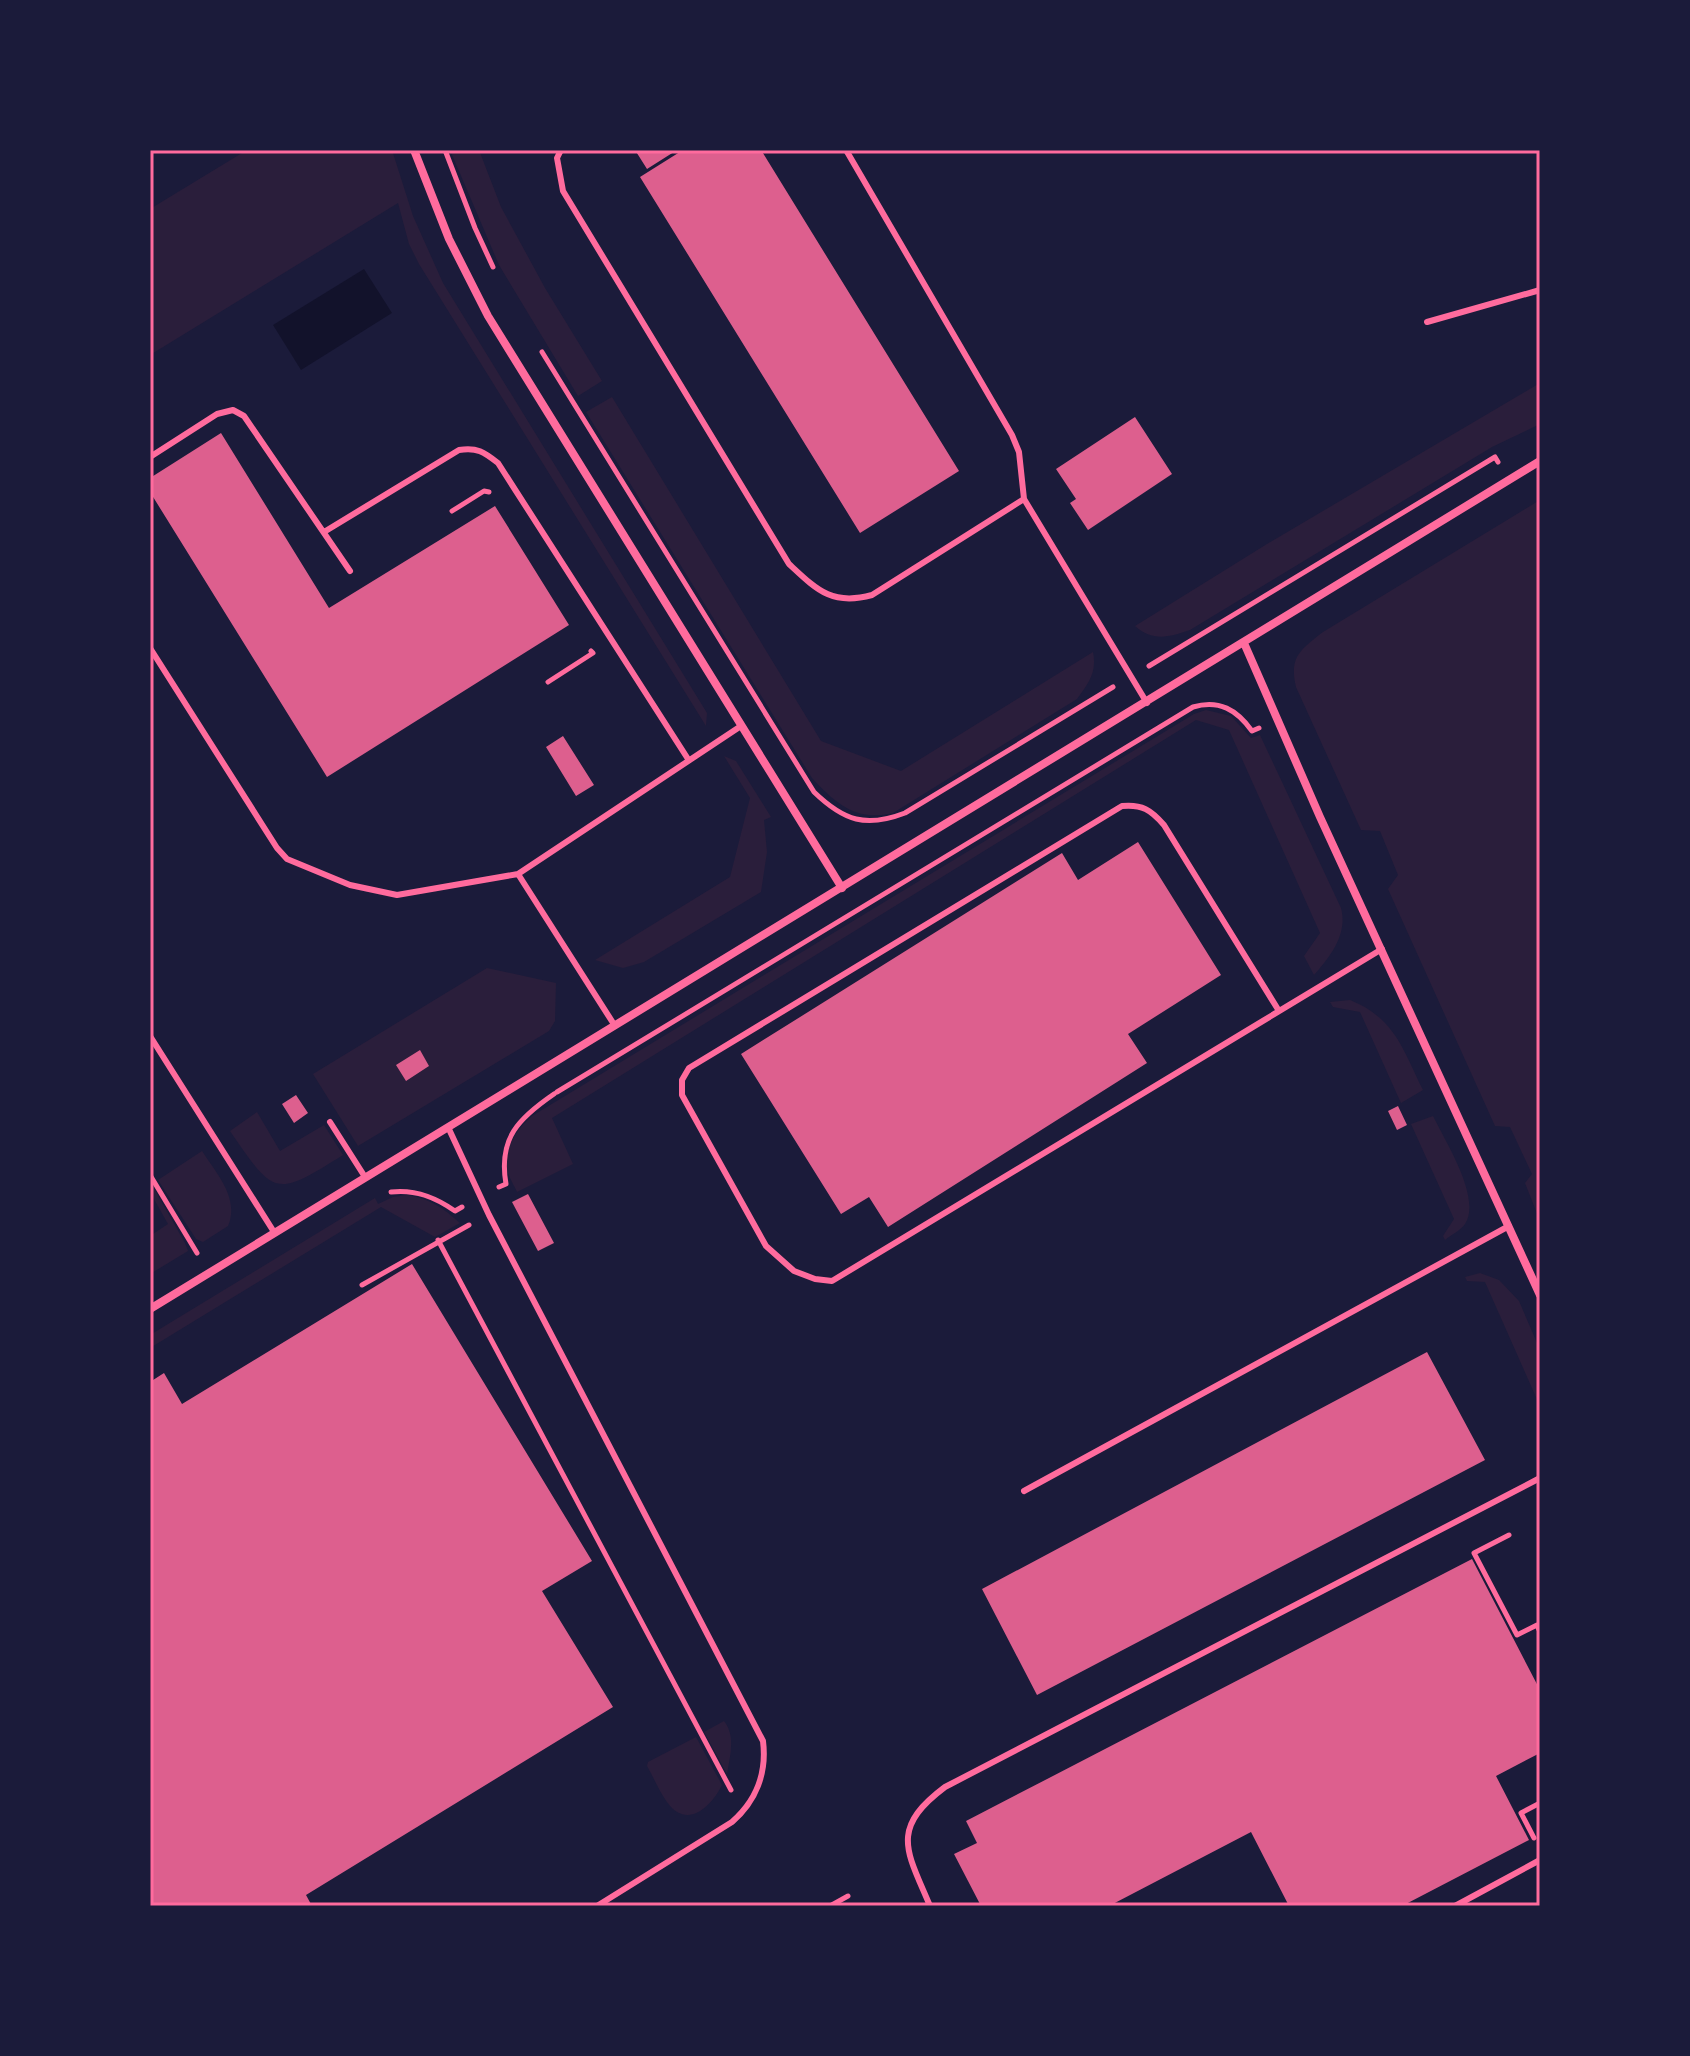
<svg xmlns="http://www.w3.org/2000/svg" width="1690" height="2056" viewBox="0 0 1690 2056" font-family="'Golos Text',sans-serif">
  <rect width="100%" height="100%" fill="#1b1b3a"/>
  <!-- green -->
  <path fill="#2a1e3b" d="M 247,150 L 392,150 L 413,216 L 443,283 L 707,713 L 706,726 L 419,264 L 409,244 L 398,203 L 150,355 L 150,209 Z
    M 450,150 L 479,150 L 501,207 L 545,288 L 602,381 L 578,396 L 499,265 Z
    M 1540,383 L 1540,424 L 1492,447 L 1190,630 C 1169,637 1153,642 1135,626 L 1267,544 Z
    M 612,397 L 821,741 L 901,771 L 1093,652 C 1097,672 1089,683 1077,699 L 893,813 C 857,822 836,804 812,778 L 586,412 Z
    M 1540,500 L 1540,1221 L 1525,1183 L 1532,1174 L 1510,1127 L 1495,1126 L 1388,889 L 1398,875 L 1380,831 L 1361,830 L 1296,687 C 1289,657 1300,650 1323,632 Z
    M 1206,710 L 1231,716 L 1251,738 L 1260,735 L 1341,908 C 1348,934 1330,957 1314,975 L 1304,956 L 1320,933 L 1229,730 L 1196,720 L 552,1118 L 573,1164 L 517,1192 C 514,1185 507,1175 507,1167 C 504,1147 518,1128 532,1116 L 1194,714 Z
    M 724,756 L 736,761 L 771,817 L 764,820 L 767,852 L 761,892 L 644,962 L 623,968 L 595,960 L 730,877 L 750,798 Z
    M 487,968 L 556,983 L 555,1021 L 549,1031 L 358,1146 L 313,1074 Z
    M 1350,1000 C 1395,1018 1403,1050 1423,1090 L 1401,1103 L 1360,1012 L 1333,1007 L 1330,1002 Z
    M 257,1112 L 280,1151 L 324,1125 L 343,1155 C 276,1197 275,1197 230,1131 Z
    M 1433,1116 C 1445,1141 1482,1198 1465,1224 C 1461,1230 1451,1235 1445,1240 L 1443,1236 L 1454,1219 L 1411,1124 Z
    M 202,1151 C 216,1173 240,1198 228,1226 L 203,1242 L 196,1239 L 158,1180 Z
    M 152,1185 L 185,1243 L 188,1251 L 150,1274 L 150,1236 L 168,1224 L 150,1192 Z
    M 407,1195 C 431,1199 443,1208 460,1223 L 435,1237 L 381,1207 L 150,1348 L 150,1335 L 375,1198 L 378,1204 L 393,1197 Z
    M 1480,1273 L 1499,1280 L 1519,1301 L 1540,1350 L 1540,1406 L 1485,1282 L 1467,1281 L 1465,1277 Z
    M 724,1721 C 736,1736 730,1756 727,1774 L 704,1732 Z
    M 696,1737 L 722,1785 C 711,1807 687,1830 667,1802 C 659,1791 654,1778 647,1766 L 648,1762 Z"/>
  <!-- water -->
  <path fill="#12122b" d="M 364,269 L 392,313 L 301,370 L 273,325 Z"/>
  <!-- building -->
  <path fill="#dd5f8e" d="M 635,150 L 677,150 L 647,169 Z
    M 683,150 L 761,150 L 959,471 L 860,533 L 640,177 Z
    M 1135,417 L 1172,474 L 1088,530 L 1070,503 L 1076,499 L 1056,469 Z
    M 221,433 L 329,608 L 495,506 L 569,625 L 327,777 L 150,492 L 150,478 Z
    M 563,736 L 594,785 L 576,796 L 546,747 Z
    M 1138,842 L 1221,975 L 1128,1034 L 1147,1063 L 888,1227 L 869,1197 L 841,1214 L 741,1054 L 1062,853 L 1078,880 Z
    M 420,1050 L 429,1066 L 406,1081 L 396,1065 Z
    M 296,1095 L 308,1113 L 294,1123 L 282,1104 Z
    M 1398,1106 L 1407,1125 L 1397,1130 L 1388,1111 Z
    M 528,1194 L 554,1243 L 538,1251 L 512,1202 Z
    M 412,1264 L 592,1561 L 542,1591 L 613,1707 L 306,1895 L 312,1906 L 150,1906 L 150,1382 L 164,1373 L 182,1404 Z
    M 1427,1352 L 1485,1460 L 1037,1695 L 982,1589 Z
    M 1472,1559 L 1540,1690 L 1540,1753 L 1496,1776 L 1529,1840 L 1402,1906 L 1289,1906 L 1251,1832 L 1109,1906 L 981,1906 L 954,1854 L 977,1843 L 966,1821 Z"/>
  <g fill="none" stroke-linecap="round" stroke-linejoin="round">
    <!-- path -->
    <path stroke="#ff6b9d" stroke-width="5" d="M 445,150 L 475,228 L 493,267
      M 542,352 L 814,792 C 844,821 866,828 905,813 L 1113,687
      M 452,511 L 484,491 L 489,492
      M 1149,666 L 1495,457 L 1498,462
      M 548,682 L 593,653 L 591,651
      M 557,1092 L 1193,707 C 1219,699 1237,710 1252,731 L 1259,728
      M 150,1175 L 197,1253
      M 499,1187 L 506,1184 C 498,1138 519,1118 554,1094
      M 391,1192 C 415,1189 435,1197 455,1211 L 462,1207
      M 438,1240 L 731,1790
      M 362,1285 L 469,1225
      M 1509,1535 L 1474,1553 L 1517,1635 L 1537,1625 L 1540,1632
      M 1534,1838 L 1521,1813 L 1540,1803
      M 830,1906 L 848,1896"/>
    <!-- service -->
    <path stroke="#ff6b9d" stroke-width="6" d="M 561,150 L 557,158 L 563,191 L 789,564 C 817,590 832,606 872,595 L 1024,499
      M 846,150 L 1012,435 L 1019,452 L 1024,499 L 1147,703
      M 1427,322 L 1540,290
      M 150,457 L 217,414 L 233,410 L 244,416 L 350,571
      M 324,532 L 459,450 C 477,447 484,452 498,463 L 688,759
      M 150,648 L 277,848 L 287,859 L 350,885 L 397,895 L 518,874
      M 1279,1011 L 1164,825 C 1151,810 1142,804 1122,806 L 689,1068 L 682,1080 L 682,1095 L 766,1246 L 794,1271 L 815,1279 L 832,1281 L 1382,949
      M 615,1026 L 518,874 L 741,726
      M 150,1036 L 274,1232
      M 330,1122 L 365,1177
      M 448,1127 L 489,1215 L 763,1741 C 767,1773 756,1801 732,1822 L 597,1906
      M 1024,1491 L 1509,1226
      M 930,1906 C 907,1851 889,1829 945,1787 L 1540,1478
      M 1455,1906 L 1540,1860"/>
    <!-- minor -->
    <path stroke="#ff6b9d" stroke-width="8" d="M 414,150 L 449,239 L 488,316 L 842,888
      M 1244,643 L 1320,817 L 1540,1295
      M 150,1309 L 1540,461"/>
  </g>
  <!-- border -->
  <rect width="1690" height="2056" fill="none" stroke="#1b1b3a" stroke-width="304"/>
  <rect x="152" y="152" width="1386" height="1752" fill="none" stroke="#ff6b9d" stroke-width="3"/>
</svg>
